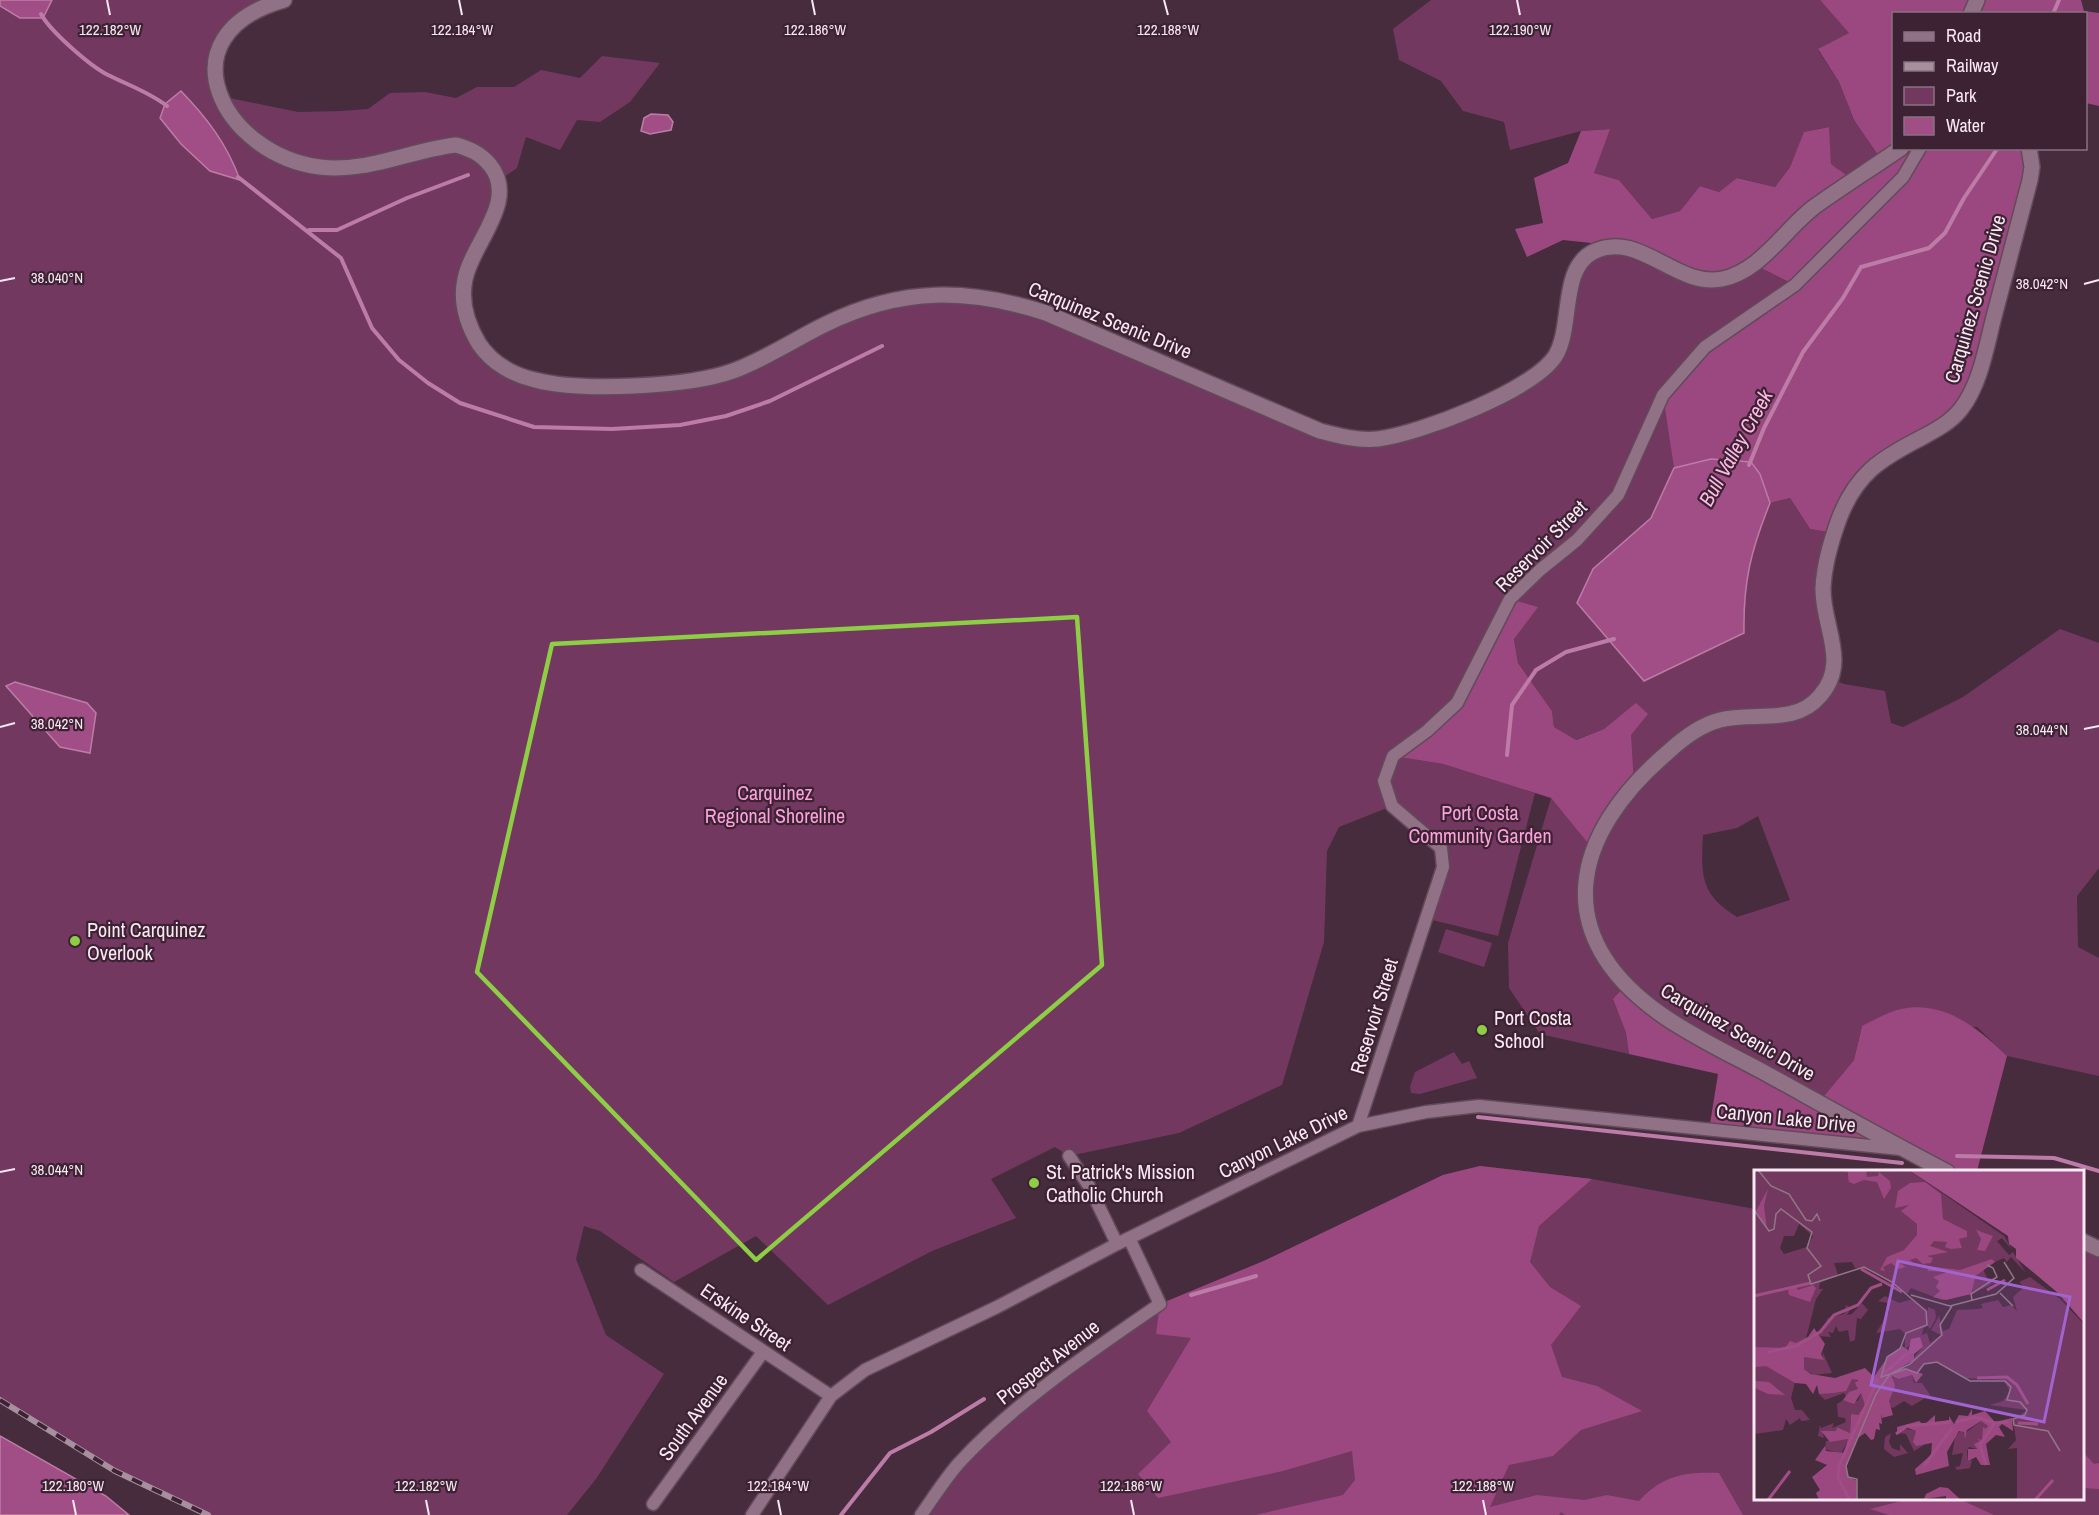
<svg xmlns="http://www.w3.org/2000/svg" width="2099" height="1515" viewBox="0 0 2099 1515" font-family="'Archivo Narrow',sans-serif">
  <rect width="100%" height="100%" fill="#472c3d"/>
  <!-- green -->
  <path fill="#733860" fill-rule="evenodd" d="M 0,0 L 284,0 L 270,4 L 220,44 L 220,96 L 298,112 L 341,111 L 368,109 L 390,93 L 425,92 L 456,98 L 477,87 L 514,87 L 541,70 L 580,78 L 602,56 L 660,63 L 630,102 L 600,122 L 577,120 L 560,150 L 526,137 L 517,168 L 498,181 L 464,291 L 483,350 L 533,380 L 696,380 L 879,303 L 990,298 L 1334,435 L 1410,431 L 1548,366 L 1568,305 L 1591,253 L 1753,264 L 1795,285 L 1664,395 L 1674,468 L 1651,518 L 1593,569 L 1577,603 L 1645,681 L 1744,633 C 1743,582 1751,550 1770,503 L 1790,498 L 1810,529 L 1834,533 L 1828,552 L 1831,679 L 1844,684 L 1885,691 L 1891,723 L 1903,727 L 1963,697 L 2060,629 L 2099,643 L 2099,868 L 2077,896 L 2078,947 L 2099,958 L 2099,1076 L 2007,1056 L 1977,1027 L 1862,1026 L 1854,1060 L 1819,1102 L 1613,999 L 1626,1033 L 1629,1054 L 1540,1034 L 1509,988 L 1508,943 L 1551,798 L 1592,847 L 1631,735 L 1636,704 L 1604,729 L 1575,740 L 1554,727 L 1552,711 L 1518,663 L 1514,638 L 1537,607 L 1457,703 L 1394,756 L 1443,764 L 1535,793 L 1498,936 L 1424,918 L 1443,867 L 1441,848 L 1392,806 L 1339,827 L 1327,851 L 1324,942 L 1282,1085 L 1179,1133 L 1069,1156 L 1055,1147 L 991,1179 L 1016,1218 L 932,1251 L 828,1305 L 756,1236 L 674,1282 L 600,1231 L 584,1226 L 576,1259 L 606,1335 L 664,1374 L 596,1479 L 567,1515 L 208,1515 L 115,1471 L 0,1400 ZM 1758,816 L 1790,900 L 1737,917 C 1700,894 1701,876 1703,835 L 1737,828 Z
    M 1431,0 L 1820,0 L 1850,33 L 1818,50 L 1839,82 L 1854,120 L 1882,161 L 1853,181 L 1831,164 L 1828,127 L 1805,132 L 1790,167 L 1775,187 L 1738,178 L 1719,192 L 1700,186 L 1680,211 L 1652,219 L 1619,180 L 1594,173 L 1609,129 L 1581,131 L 1510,150 L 1504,122 L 1463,111 L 1441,81 L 1399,60 L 1393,29 Z
    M 1446,929 L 1492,943 L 1484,967 L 1438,952 Z
    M 1454,1052 L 1462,1064 L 1469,1061 L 1477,1078 L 1420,1094 L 1411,1093 L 1410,1087 L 1415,1072 Z
    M 1480,1166 L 1592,1179 L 1755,1209 L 1756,1498 L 2082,1498 L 2083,1241 L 2099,1249 L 2099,1515 L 921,1515 L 959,1463 L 1020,1407 L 1160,1304 L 1266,1260 L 1443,1175 Z"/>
  <!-- forest -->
  <path fill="#9a487f" d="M 1820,0 L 2081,0 L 2084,11 L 2099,13 L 2099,106 L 2086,103 L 2086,14 L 1894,14 L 1894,148 L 2034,149 L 2030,180 L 1961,410 L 1876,464 L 1834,533 L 1810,529 L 1790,498 L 1770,503 L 1760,474 L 1711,459 L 1674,468 L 1663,395 L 1705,347 L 1795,285 L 1753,264 L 1721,279 L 1620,246 L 1563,240 L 1527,257 L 1515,229 L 1543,223 L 1534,178 L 1568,163 L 1581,131 L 1610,129 L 1594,173 L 1619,180 L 1652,219 L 1680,211 L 1700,186 L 1719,192 L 1737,178 L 1775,187 L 1790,167 L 1804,132 L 1829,127 L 1831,164 L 1853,180 L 1882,161 L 1854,120 L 1839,82 L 1818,49 L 1849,33 Z
    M 1510,599 L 1538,607 L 1514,639 L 1518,663 L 1552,711 L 1554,727 L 1576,740 L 1604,729 L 1636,703 L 1648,714 L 1631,735 L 1634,784 L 1592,848 L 1551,798 L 1443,764 L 1393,756 L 1457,703 Z
    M 1626,985 L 1646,1003 L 1819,1102 L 1854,1060 L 1862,1026 C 1874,1020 1888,1012 1901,1009 C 1944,1000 1978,1028 2007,1056 L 1977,1171 L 1947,1171 L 1904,1149 L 1709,1130 L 1718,1074 L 1629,1054 L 1626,1033 L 1613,999 Z
    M 1480,1166 L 1592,1179 L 1539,1226 L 1530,1262 L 1550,1287 L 1581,1306 L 1551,1345 L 1562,1377 L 1597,1386 L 1642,1411 L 1581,1430 L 1553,1456 L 1509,1465 L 1490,1507 L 1537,1495 L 1584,1500 L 1607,1495 L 1639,1501 C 1663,1475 1685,1472 1719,1473 L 1743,1515 L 1565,1515 L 1561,1512 L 1559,1515 L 1255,1515 L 1343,1495 L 1355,1480 L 1352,1451 L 1283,1471 L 1158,1498 L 1138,1474 L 1171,1442 L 1147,1411 L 1191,1338 L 1156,1334 L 1160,1304 L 1266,1260 L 1443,1175 Z
    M 2083,1452 L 2094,1464 L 2099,1463 L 2099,1489 L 2083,1488 Z
    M 1957,1498 L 1994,1515 L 1889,1515 L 1870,1509 L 1909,1499 Z"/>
  <!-- water -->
  <path fill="#a14e86" stroke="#bc7ca7" stroke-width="1.5" d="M 0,0 L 52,0 L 43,18 L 20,18 L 0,6 Z
    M 181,91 C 207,118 227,144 240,180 L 210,171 L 181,144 L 160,118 L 165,104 Z
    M 651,114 L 668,115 L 673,122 L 671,130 L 650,134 L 641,131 L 644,118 Z
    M 1711,459 L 1751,462 L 1760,474 L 1770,503 C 1751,550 1743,582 1744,633 L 1644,681 L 1577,603 L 1593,569 L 1651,518 L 1674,468 Z
    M 15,682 L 87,703 L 96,713 L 90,753 L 60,747 L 6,686 Z
    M 0,1436 L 106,1496 L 129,1515 L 0,1515 Z"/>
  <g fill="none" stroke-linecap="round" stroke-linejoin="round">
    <!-- stream -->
    <path stroke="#bc7ca7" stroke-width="4" d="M 41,14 C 50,31 90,66 108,75 C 128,85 149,92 167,106
      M 2053,14 L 2059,0
      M 238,177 L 341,258 L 372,328 L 399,360 L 428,383 L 460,403 L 534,427 L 612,429 L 680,425 L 726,416 L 770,401 L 882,346
      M 309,230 L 337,230 L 407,198 L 468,175
      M 1749,465 L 1764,428 L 1803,352 L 1843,298 L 1861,267 L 1929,248 L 1945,233 L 1964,198 L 1997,149
      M 1507,755 L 1512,705 L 1536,670 L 1566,652 L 1614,639
      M 1478,1117 L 1902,1163
      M 1957,1156 L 2054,1158 L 2099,1171
      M 1191,1295 L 1256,1276
      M 841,1515 L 890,1453 L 931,1432 L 984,1399"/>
    <defs>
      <path id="minor" d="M 1358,1126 L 1443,867 L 1441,848 L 1392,806 L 1384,781 L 1393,756 L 1427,731 L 1457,703 L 1510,599 L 1540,570 L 1577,540 L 1618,495 L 1663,395 L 1705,347 L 1795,285 L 1903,177 L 1920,148
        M 1069,1156 L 1089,1186 L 1117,1244
        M 641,1270 L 831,1396
        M 653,1504 L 763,1352
        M 752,1515 L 831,1396 L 865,1370 L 997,1307 L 1117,1244 L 1358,1126 L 1426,1112 L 1479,1106 L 1900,1149
        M 921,1515 C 933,1498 945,1479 959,1463 C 1014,1403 1093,1350 1160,1304 L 1129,1238"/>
      <path id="tertiary" d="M 284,0 C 160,35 223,155 320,167 C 366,173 411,150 456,145 C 470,149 480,153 490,165 C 519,201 472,243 465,279 C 460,302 467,324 479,344 C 492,363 513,375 535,380 C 580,392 689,387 733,371 C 766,359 795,339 826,324 C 902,287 968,288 1046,313 L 1320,431 C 1339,436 1358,441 1378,439 C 1419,434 1535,390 1556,355 C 1573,325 1560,269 1593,252 C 1639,229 1675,288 1722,279 C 1761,271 1784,230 1814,207 C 1842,187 1872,168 1901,148
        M 1971,14 L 1977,0
        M 1947,1172 C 1886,1140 1827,1107 1767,1074 C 1732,1055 1695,1038 1662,1015 C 1548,935 1571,835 1667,753 C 1682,739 1700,725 1720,720 C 1754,711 1795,726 1820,696 C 1850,662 1822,626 1823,588 C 1824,565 1831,541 1839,519 C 1856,474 1880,459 1921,438 C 1936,430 1951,422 1961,409 C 1982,382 1987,341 1996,309 C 2007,266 2019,223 2030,180 L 2032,167 L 2029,148
        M 2082,1241 L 2099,1249"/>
    </defs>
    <!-- minor casing -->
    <use href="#minor" stroke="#624a5a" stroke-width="15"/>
    <!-- tertiary casing -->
    <use href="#tertiary" stroke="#624a5a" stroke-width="18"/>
    <!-- minor -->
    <use href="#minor" stroke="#917185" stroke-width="12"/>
    <!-- tertiary -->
    <use href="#tertiary" stroke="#917185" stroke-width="15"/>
    <defs>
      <path id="rail" d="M 0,1400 L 115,1471 L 208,1515"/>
    </defs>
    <!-- rail casing -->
    <use href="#rail" stroke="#a7909e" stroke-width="6"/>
    <!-- rail -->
    <use href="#rail" stroke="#3c2233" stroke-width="4" stroke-dasharray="11" stroke-linecap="butt"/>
  </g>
  <!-- marked area -->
  <path fill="none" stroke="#8dce44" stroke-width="4.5" stroke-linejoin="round" d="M 1077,617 L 1102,965 L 756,1260 L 477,972 L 552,644 Z"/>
  <!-- ticks -->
  <path fill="none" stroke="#fae8f3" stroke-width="2" d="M 107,0 L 110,15M 459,0 L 462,15M 812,0 L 815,15M 1164,0 L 1168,15M 1517,0 L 1520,15M 0,281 L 15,278M 2084,284 L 2099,280M 0,727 L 15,723M 2084,729 L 2099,726M 0,1172 L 15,1169M 73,1500 L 76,1515M 426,1500 L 429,1515M 778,1500 L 781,1515M 1131,1500 L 1134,1515M 1483,1500 L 1486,1515"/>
  <!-- markers -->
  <g fill="#8dce44" stroke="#3c2233" stroke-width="2">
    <circle cx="75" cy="941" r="6"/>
    <circle cx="1482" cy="1030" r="6"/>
    <circle cx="1034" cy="1183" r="6"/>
  </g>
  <g text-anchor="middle" stroke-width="4.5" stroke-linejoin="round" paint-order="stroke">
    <!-- street labels -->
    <g font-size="20" fill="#fae8f3" stroke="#3c2233">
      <text transform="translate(1975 299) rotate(-74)" y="7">Carquinez Scenic Drive</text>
      <text transform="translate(1110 320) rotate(22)" y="7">Carquinez Scenic Drive</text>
      <text transform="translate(1541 546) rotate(-45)" y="7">Reservoir Street</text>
      <text transform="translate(1374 1016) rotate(-73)" y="7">Reservoir Street</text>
      <text transform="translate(1738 1032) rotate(30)" y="7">Carquinez Scenic Drive</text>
      <text transform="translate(1786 1118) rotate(6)" y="7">Canyon Lake Drive</text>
      <text transform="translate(1283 1142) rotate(-26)" y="7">Canyon Lake Drive</text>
      <text transform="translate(746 1317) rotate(34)" y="7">Erskine Street</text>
      <text transform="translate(1048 1362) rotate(-38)" y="7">Prospect Avenue</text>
      <text transform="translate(693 1417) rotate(-54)" y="7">South Avenue</text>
    </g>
    <!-- park labels -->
    <g font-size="20" fill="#fba2dc" stroke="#3c2233">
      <text x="775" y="800">Carquinez<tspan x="775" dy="23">Regional Shoreline</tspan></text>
      <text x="1480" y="820">Port Costa<tspan x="1480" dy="23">Community Garden</tspan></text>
    </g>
    <!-- poi labels -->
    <g font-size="20" fill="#fae8f3" stroke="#3c2233" text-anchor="start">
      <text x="87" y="937">Point Carquinez<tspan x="87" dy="23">Overlook</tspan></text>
      <text x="1494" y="1025">Port Costa<tspan x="1494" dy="23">School</tspan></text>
      <text x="1046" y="1179">St. Patrick's Mission<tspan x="1046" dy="23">Catholic Church</tspan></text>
    </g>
    <!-- water labels -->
    <g font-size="21" font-style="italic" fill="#febae5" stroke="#3c2233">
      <text transform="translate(1736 448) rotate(-61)" y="7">Bull Valley Creek</text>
    </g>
  </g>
  <!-- overview -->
  <g transform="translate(1754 1170)">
    <rect width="330" height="330" fill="#472c3d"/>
    <path d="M 0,0 L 93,0 L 93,5 L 112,0 L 155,0 L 250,66 L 258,80 L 248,68 L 243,71 L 255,85 L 259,82 L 272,103 L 257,87 L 253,92 L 250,88 L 241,92 L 238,89 L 241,92 L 229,99 L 234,110 L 243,107 L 236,115 L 217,124 L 188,130 L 157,118 L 153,124 L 117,100 L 101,98 L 98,92 L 80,93 L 84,105 L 66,113 L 65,119 L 69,119 L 62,129 L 37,228 L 41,240 L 48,240 L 56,250 L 47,251 L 46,248 L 36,255 L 32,249 L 29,260 L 0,264 ZM 45,54 L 59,66 L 53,77 L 30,84 L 26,78 L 30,66 L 40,66 ZM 276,107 L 306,129 L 330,154 L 330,330 L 263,330 L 263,278 L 254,279 L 262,270 L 259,250 L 273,240 L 236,235 L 249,231 L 256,221 L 249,210 L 209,208 L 184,192 L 170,194 L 165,202 L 150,199 L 169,177 L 157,173 L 151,180 L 151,164 L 146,159 L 122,163 L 135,142 L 133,133 L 124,131 L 131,126 L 145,133 L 159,129 L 174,141 L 174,137 L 181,140 L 182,148 L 176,159 L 173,155 L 169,159 L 168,165 L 173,163 L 176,173 L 187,165 L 177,160 L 185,146 L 189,161 L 195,159 L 203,140 L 223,139 L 229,138 L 227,134 L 244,130 L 249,137 L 257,135 L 263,141 L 259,127 L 270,117 L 265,112 ZM 108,133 L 114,140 L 107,149 L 103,148 L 101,170 L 96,172 L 94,160 L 85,162 L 82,156 L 79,163 L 74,162 L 77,167 L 65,166 L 74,148 L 90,144 L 92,135 L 97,138 L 93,145 L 98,144 ZM 68,181 L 78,203 L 60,205 L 50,199 L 50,187 L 69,187 ZM 140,205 L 142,209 L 158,205 L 160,213 L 168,213 L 176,225 L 158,236 L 150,231 L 139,238 L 126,232 L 130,224 L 136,227 ZM 102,207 L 104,219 L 93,228 L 90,223 L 71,230 L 65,224 ZM 111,214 L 119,217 L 113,221 L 111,235 L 104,245 L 97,245 L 96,263 L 83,257 L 82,261 L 68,261 L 70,268 L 64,266 L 66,255 L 67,258 L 80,253 L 78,258 L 92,252 L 91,248 L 84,247 L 83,234 L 89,230 L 104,231 ZM 227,251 L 234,256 L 228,270 L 221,274 L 223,279 L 215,277 L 213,281 L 214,291 L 218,290 L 216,298 L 203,300 L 201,297 L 206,296 L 209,283 L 198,285 L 201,267 L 208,259 L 210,264 ZM 148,258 L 162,261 L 170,275 L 160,281 L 152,264 L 143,263 ZM 137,263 L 135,272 L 138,278 L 146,281 L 146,274 L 154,283 L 140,287 L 130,279 L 131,267 ZM 95,269 L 87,284 L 71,279 L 72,271 Z" fill="#733860" fill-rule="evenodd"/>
    <path d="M 93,0 L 112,0 L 113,7 L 124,6 L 125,2 L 136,11 L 137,18 L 130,29 L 123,12 L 110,10 L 100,14 L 95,12 ZM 171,12 L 187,24 L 189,49 L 213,61 L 213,67 L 205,69 L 208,78 L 197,79 L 191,77 L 193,72 L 180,71 L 176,76 L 194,82 L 173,86 L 179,88 L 177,93 L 169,94 L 162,88 L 156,90 L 162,95 L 141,90 L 152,97 L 145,99 L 137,93 L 129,97 L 131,101 L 126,100 L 133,87 L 150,80 L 163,65 L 163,54 L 147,41 L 155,35 L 141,38 L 144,21 L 156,13 ZM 14,19 L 10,36 L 13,59 L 2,41 ZM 222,60 L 239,66 L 231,81 L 223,80 L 227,69 ZM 238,89 L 241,92 L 220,107 L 204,106 L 221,108 L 217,124 L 192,130 L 179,127 L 186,121 L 182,117 L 185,111 L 179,107 L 193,102 L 174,101 L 173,96 L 206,100 ZM 59,115 L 62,118 L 56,132 L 35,125 L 34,120 L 42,116 L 44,120 ZM 60,158 L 71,174 L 67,184 L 70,190 L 50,187 L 50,199 L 57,204 L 81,208 L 111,198 L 120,207 L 135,185 L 148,176 L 160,184 L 160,190 L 148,197 L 169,204 L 162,213 L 158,205 L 144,209 L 138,206 L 141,216 L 135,231 L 139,245 L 128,248 L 127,243 L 128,254 L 125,253 L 126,260 L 122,259 L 120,269 L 117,270 L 111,263 L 104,268 L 92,296 L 94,306 L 103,311 L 103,330 L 65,330 L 62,323 L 66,320 L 58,307 L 73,295 L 61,290 L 71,276 L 72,281 L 90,283 L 94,269 L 76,272 L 67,261 L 82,261 L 83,257 L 96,263 L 97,244 L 104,245 L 111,235 L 107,223 L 100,234 L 89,230 L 95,222 L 104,219 L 101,213 L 104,210 L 98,209 L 92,221 L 80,223 L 65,224 L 63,215 L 59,224 L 52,214 L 41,213 L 12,196 L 2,197 L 0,202 L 0,177 L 31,178 L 36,171 L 42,173 L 54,167 ZM 1,211 L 15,212 L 31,225 L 14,224 L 1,218 ZM 218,239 L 218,245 L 231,241 L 241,252 L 258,248 L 259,261 L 248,254 L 245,257 L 251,267 L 242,265 L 232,274 L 236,295 L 227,295 L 222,287 L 214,291 L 214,279 L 223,279 L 220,274 L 226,271 L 223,269 L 228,270 L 229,257 L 231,259 L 234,256 L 227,251 L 213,260 L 211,269 L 210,262 L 205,261 L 193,282 L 195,296 L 162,305 L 161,299 L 177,285 L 178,273 L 162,276 L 159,272 L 162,261 L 151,257 L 143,263 L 143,257 L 165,251 L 170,255 L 181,245 L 181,252 L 195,250 L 195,246 L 200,254 L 205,245 L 214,246 ZM 186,317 L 194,318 L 207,330 L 192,330 L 192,326 L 170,329 L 172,324 Z" fill="#9a487f"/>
    <path d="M 155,0 L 330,0 L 330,153 L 304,123 L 262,88 L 262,79 L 255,74 L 254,66 ZM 166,167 L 169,177 L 160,184 L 154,183 L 157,169 Z" fill="#a14e86"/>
    <path fill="none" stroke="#a14e86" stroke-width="3" d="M 107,99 L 148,122M 233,120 L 251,110M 0,126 L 57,113M 14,182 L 42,176 L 66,162 L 80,145 L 104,135 L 117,118 L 128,114M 129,204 L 154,183M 223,208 L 253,207 L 263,215 L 274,234M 202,252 L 221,247 L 241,253 L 255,252M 264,253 L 284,254M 142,264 L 153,256 L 197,252M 232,295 L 226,275 L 240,254M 170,296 L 198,258M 14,330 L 36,301M 96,330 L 84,308 L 85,296 L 124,208M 281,330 L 299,310"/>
    <path fill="none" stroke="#8f7786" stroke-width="1.5" d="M 4,0 L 17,16 L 35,24 L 52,50 L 58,51 L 63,44 L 66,51M 0,40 L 15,61 L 20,59 L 22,44 L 27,39 L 58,62 L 53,78 L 67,96 L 54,105 L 57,114 L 110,97 L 138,112 L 172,141 L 173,155 L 152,163 L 146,179 L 133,187 L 127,207 L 152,199 L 163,203 L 170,194 L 183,192 L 216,211 L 251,211 L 257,217 L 253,230 L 266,232 L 273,240 L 271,245 L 259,249 L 260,255 L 294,261 L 306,281M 246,123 L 259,136M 157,125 L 196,136 L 242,124 L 260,108 L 250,92M 218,130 L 217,124 L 243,107 L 239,98 L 233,95M 103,330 L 103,309 L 94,307 L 92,296 L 122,224 L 136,204 L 156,194 L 188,165 L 186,155 L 198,136"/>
    <path fill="#a164cf" fill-opacity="0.15" stroke="#a164cf" stroke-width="3" d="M 144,91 L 316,127 L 290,252 L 117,215 Z"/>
    <rect width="330" height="330" fill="none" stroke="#fae8f3" stroke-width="3"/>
  </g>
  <g font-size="15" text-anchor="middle" fill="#fae8f3" stroke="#3c2233" stroke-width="4.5" stroke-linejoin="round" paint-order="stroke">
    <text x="110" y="35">122.182°W</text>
    <text x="462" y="35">122.184°W</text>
    <text x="815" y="35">122.186°W</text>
    <text x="1168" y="35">122.188°W</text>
    <text x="1520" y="35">122.190°W</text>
    <text x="57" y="283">38.040°N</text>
    <text x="2042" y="289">38.042°N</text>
    <text x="57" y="729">38.042°N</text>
    <text x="2042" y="735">38.044°N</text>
    <text x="57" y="1175">38.044°N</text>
    <text x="73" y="1491">122.180°W</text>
    <text x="426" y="1491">122.182°W</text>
    <text x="778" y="1491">122.184°W</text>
    <text x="1131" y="1491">122.186°W</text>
    <text x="1483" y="1491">122.188°W</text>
  </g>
  <!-- legend -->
  <rect x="1892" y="12" width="195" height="138" fill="#3c2233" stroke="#887180" stroke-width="1.5"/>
  <rect x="1904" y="32" width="30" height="9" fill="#917185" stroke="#887180" stroke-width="1.5"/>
  <text x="1946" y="42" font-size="18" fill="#fae8f3">Road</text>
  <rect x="1904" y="62" width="30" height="9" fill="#a7909e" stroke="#887180" stroke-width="1.5"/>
  <text x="1946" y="72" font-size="18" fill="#fae8f3">Railway</text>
  <rect x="1904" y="87" width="30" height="18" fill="#733860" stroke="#887180" stroke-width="1.5"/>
  <text x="1946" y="102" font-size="18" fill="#fae8f3">Park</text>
  <rect x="1904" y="117" width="30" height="18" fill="#a14e86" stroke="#887180" stroke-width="1.5"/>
  <text x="1946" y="132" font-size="18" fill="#fae8f3">Water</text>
</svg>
